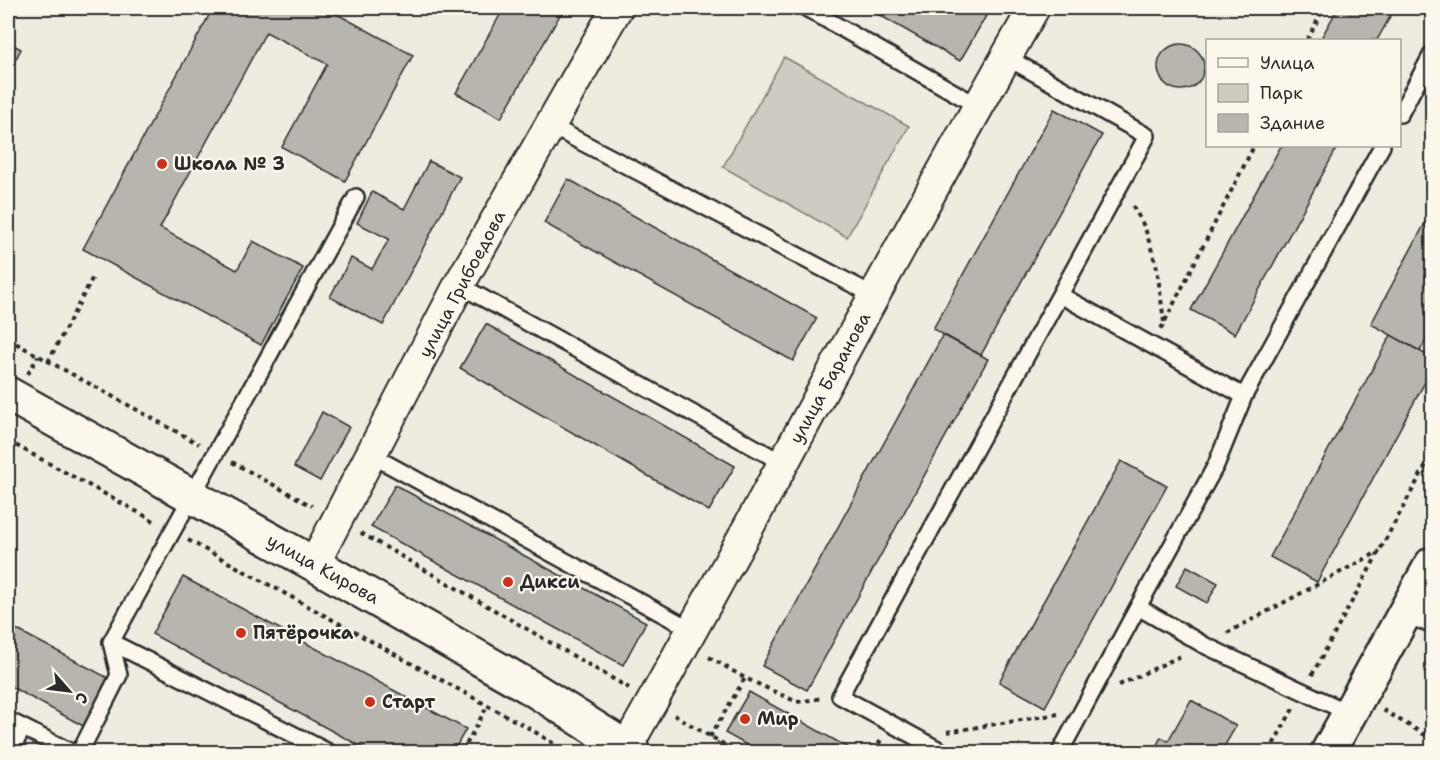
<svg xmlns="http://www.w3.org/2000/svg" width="1440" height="760" viewBox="0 0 1440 760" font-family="'Shantell Sans',sans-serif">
  <rect width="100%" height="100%" fill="#eeebe0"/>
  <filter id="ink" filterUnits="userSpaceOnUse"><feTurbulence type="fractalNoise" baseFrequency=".0167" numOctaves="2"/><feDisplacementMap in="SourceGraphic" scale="12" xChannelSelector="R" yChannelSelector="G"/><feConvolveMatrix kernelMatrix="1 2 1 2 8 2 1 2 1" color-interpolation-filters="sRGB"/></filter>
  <g filter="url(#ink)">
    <!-- green -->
    <path fill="#cecbc2" stroke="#7c7b76" stroke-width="1.5" d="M 784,57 L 909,126 L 847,237 L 723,167 Z"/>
    <!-- building -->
    <path fill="#b8b5ae" stroke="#2b2b2b" stroke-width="1.5" d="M 213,8 L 326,8 L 413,55 L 345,181 L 282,147 L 327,64 L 266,32 L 160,228 L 237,270 L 253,241 L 303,268 L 261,345 L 83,249 Z
      M 504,8 L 564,8 L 501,118 L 456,93 Z
      M 867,8 L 972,8 L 986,16 L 960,61 Z
      M 1338,8 L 1395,8 L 1377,40 L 1320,40 Z
      M 8,42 L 21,49 L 8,74 Z
      M1158 67a23 23 0 1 1 46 0a23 23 0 1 1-46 0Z
      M 1054,109 L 1102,135 L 981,355 L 933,329 Z
      M 1281,146 L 1338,146 L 1235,334 L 1191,310 Z
      M 429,161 L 460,177 L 383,325 L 330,297 L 351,258 L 372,269 L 389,239 L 357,223 L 372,192 L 404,209 Z
      M 8,172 L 14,175 L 8,188 Z
      M 568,179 L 817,318 L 793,361 L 544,223 Z
      M 1432,210 L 1432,328 L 1420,351 L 1371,324 Z
      M 486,324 L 735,466 L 709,511 L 460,368 Z
      M 943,335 L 988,359 L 807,690 L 762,666 Z
      M 1391,335 L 1432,358 L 1432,369 L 1317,582 L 1270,557 Z
      M 322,412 L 349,427 L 320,481 L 294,467 Z
      M 1121,461 L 1167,486 L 1045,707 L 999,682 Z
      M 395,485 L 646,622 L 623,665 L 371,527 Z
      M 1187,566 L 1218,583 L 1207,603 L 1176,586 Z
      M 183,577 L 466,729 L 453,752 L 371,752 L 152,634 Z
      M 8,625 L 110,679 L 85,727 L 8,685 Z
      M 749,692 L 856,752 L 759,752 L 725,733 Z
      M 1191,700 L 1236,726 L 1221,752 L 1153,752 L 1161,737 L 1168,741 Z"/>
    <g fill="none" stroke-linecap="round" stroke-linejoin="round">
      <defs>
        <path id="service" d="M 806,8 L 978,106
          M 1400,114 L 1432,54
          M 549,125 L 875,296
          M 459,285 L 783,463
          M 1060,295 L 1244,396
          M 371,455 L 692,630
          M 1138,607 L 1204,645 L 1349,713
          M 8,720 L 71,752
          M 10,752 L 23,728
          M 74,752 L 81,750 L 119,675 L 111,642
          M 328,752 L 111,642 L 192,496 L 356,197
          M 943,752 L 840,696 L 1147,136 L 1006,57
          M 1060,752 L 1138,607 L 1216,465 L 1244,396 L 1382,146"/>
        <path id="minor" d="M 314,564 L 459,285 L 617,8
          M 1408,608 L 1432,617
          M 626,748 C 765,503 894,252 1034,8"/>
        <path id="tertiary" d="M 8,394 L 314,564 L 533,689 L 633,752
          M 1328,752 L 1432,564"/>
      </defs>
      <!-- service casing -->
      <use href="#service" stroke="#2b2b2b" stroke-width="20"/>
      <!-- minor casing -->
      <use href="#minor" stroke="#2b2b2b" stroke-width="34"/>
      <!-- tertiary casing -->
      <use href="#tertiary" stroke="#2b2b2b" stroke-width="38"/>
      <!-- path -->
      <path stroke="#2b2b2b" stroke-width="4" stroke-dasharray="4.5 4.5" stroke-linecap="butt" d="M 1307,40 L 1324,8
        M 1133,206 L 1145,228 L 1157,268 L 1164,322
        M 1161,329 L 1254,146
        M 8,339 L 199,444
        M 48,362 L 94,275
        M 28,374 L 38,356
        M 8,441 L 156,522
        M 232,462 L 312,506
        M 361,533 L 629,688
        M 188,540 L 532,730 L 567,752
        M 1227,633 L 1380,551
        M 709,657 L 745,678 L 797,702 L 823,698
        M 1312,675 L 1432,454
        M 1119,685 L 1183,655
        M 1383,710 L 1432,739
        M 674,715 L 737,752
        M 947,732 L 1058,714
        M 710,737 L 745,678
        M 462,752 L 488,705
        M 713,752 L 719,742
        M 874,752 L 881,740
        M 1269,752 L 1294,707"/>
      <!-- service -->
      <use href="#service" stroke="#fbf7ec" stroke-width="15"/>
      <!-- minor -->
      <use href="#minor" stroke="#fbf7ec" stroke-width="30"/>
      <!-- tertiary -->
      <use href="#tertiary" stroke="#fbf7ec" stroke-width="33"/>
    </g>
  </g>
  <!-- markers -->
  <g fill="#c8321e" stroke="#fbf7ec" stroke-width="2">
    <circle cx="162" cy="164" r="6"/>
    <circle cx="508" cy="582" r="6"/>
    <circle cx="241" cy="633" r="6"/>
    <circle cx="370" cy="702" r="6"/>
    <circle cx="745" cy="719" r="6"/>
  </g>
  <g text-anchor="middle" stroke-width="4.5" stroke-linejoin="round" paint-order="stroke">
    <!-- poi labels -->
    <g font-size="18" font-weight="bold" fill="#2b2b2b" stroke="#fbf7ec" text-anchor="start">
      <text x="174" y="170">Школа № 3</text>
      <text x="520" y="588">Дикси</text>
      <text x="253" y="639">Пятёрочка</text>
      <text x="382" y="708">Старт</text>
      <text x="757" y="725">Мир</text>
    </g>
    <!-- street labels -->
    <g font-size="18" fill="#2b2b2b" stroke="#fbf7ec">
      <text transform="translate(462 284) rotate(-62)" y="6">улица Грибоедова</text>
      <text transform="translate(830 378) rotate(-61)" y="6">улица Баранова</text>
      <text transform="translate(323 569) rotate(29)" y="6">улица Кирова</text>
    </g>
  </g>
  <!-- margin -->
  <rect width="1440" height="760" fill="none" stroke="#fbf7ec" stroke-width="30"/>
  <rect x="15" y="15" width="1410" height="730" fill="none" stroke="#2b2b2b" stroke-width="2" filter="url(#ink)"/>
  <!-- legend -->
  <rect x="1206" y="39" width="195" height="108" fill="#fbf7ec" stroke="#a8a59f" stroke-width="1.5"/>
  <rect x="1218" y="58" width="30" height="9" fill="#fbf7ec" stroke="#a8a59f" stroke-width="1.5"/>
  <text x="1260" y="69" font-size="18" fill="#2b2b2b">Улица</text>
  <rect x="1218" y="84" width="30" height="18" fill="#cecbc2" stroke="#a8a59f" stroke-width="1.5"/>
  <text x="1260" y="99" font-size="18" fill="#2b2b2b">Парк</text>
  <rect x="1218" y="114" width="30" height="18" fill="#b8b5ae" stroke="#a8a59f" stroke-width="1.5"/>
  <text x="1260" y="129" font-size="18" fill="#2b2b2b">Здание</text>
  <!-- north arrow -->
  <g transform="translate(69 691) rotate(118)" stroke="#fbf7ec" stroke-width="4.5" paint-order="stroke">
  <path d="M0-4.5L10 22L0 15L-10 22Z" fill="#2b2b2b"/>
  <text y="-9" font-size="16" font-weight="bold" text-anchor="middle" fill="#2b2b2b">С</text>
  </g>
</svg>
